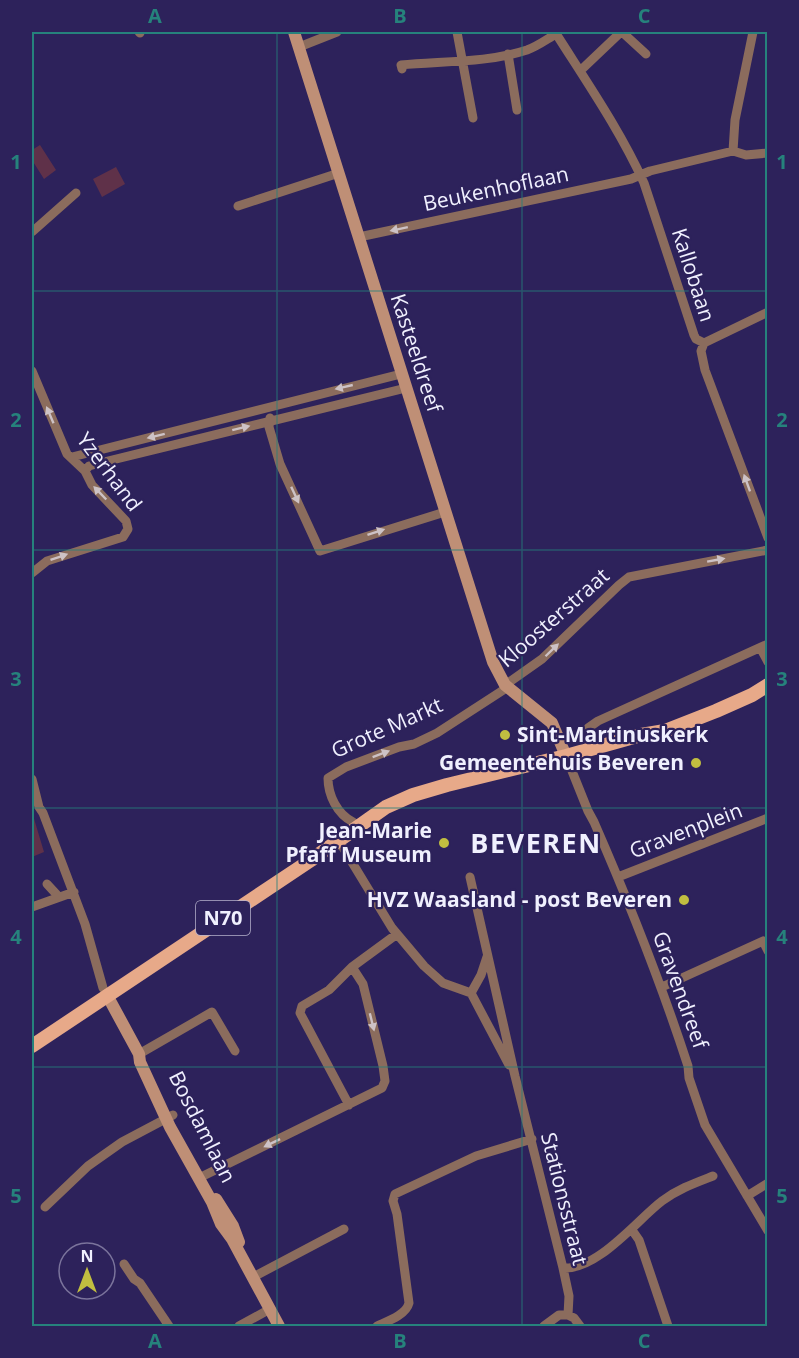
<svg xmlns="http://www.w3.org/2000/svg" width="799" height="1358" viewBox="0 0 799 1358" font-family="'Open Sans',sans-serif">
  <rect width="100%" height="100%" fill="#2d225b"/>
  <!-- green -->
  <path fill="#5f3149" d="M 40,145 L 56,170 L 44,179 L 32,160 L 32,150 Z
    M 116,167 L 125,184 L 102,197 L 93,179 Z
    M 32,812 L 44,852 L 32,857 Z"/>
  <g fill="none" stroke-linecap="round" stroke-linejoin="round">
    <!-- street -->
    <path stroke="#8b6c5d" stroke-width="9" d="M 139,32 L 140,33
      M 457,32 L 473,118
      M 555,32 C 586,81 620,130 644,183 L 694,335 L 696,339 L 704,343
      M 622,32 L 646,54
      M 299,47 L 337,32
      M 508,54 L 517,110
      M 402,69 L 401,65 C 443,61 487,63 527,50 C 538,46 547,39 556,34
      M 580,71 L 621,32
      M 733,151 L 735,120 L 753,32
      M 238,206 L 339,173
      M 32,232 L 76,193
      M 359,237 L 631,179 L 650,171 L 733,151 L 746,155 L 768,153
      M 704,343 L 701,351 L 705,370 L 768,538
      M 704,343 L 768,312
      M 32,371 L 67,454 L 85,471 L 92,485 L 126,521 L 128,529 L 123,537 L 47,561 L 32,573
      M 270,418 L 269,427 L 280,464 L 320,551 L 445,512
      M 72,457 L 401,374
      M 85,471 L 89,466 L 104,462 L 406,388
      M 761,649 L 768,662
      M 505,685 L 542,659 L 619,585 L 629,577 L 768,550
      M 588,728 L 598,721 L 768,644
      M 566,756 L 588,811 L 594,822 C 629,902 661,983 688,1066 L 689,1078 L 705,1125 L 768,1231
      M 32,779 L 39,807 L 43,813 L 85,924 L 103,988
      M 353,822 C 337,814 328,795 328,778 L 346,767 L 399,747 L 414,744 L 437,733 L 508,687
      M 339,841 L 392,928 L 424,966 L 443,983 L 471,993
      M 470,877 L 515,1076 L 563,1268 L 569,1296 L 568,1315
      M 618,877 L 768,818
      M 47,884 L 59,897
      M 32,907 L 74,892
      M 487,957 L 481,975 L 471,993 L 509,1065
      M 662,987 L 763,941 L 768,951
      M 139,1054 L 212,1012 L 235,1051
      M 349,1105 L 300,1013 L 302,1006 L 329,990 L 352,967 L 397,934
      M 203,1176 L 382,1088 L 385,1081 L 383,1066 L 363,984 L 352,967
      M 747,1196 L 768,1183
      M 45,1207 L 88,1166 L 122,1142 L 173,1115
      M 632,1230 L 639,1240 L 668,1326
      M 124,1264 L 134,1279 L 140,1283 L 169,1326
      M 563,1268 C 598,1270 637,1220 662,1201 C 678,1189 695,1183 713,1176
      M 257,1275 L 344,1229
      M 568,1315 L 574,1318 L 580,1326
      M 239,1326 L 270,1309
      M 377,1326 C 388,1321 406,1315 409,1303 L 397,1214 L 393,1201 L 395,1194 L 476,1156 L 532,1139
      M 544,1326 L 559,1315 L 568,1315"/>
    <!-- secondary -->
    <path stroke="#bf8f76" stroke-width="12" d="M 294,32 L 493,662 L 505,685 L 552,723 L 566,756
      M 107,995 L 139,1054 L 140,1062 L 170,1127 L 212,1202 L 221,1224 L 232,1239 L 279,1326
      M 216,1199 L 233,1226 L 239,1242"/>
    <!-- primary -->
    <path stroke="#e7a989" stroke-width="14" d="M 32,1046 L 311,860 L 386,807 L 413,795 L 447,785 L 566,756 L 641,735 L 665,731 L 716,711 L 752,695 L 768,685"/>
  </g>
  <!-- one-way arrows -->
  <defs><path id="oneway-solid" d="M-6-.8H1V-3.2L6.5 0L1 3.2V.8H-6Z" transform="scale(1.5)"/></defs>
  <g fill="#cdc2c6">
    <use href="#oneway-solid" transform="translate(399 229) rotate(168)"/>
    <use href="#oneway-solid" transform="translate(344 387) rotate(167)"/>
    <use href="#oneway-solid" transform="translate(50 415) rotate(-113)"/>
    <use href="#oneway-solid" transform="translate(241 428) rotate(-14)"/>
    <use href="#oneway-solid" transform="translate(156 436) rotate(166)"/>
    <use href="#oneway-solid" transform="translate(747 483) rotate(-110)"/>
    <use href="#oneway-solid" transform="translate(100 493) rotate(-134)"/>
    <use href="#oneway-solid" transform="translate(295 495) rotate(65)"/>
    <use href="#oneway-solid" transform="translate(376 532) rotate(-18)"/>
    <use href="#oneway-solid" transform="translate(59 557) rotate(-19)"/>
    <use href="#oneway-solid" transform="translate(716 560) rotate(-10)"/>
    <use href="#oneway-solid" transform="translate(552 650) rotate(-44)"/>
    <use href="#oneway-solid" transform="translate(381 754) rotate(-21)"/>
    <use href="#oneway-solid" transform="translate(372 1022) rotate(76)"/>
    <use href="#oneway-solid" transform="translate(272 1143) rotate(154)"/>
  </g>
  <!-- grid -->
  <path fill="none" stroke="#26827c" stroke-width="1.5" stroke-opacity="0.55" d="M 277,32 L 277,1326M 522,32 L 522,1326M 32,291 L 768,291M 32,550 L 768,550M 32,808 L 768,808M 32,1067 L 768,1067"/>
  <!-- markers -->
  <g fill="#c1be40" stroke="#2d225b" stroke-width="2">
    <circle cx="505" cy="735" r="6"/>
    <circle cx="696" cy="763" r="6"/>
    <circle cx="444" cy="843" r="6"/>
    <circle cx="684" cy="900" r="6"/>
  </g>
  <g text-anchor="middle" stroke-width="4.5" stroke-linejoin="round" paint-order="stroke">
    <!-- shield labels -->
    <rect fill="#2d225b" stroke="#b6b2cd" stroke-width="1.5" x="196" y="901" width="54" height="34" rx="4.5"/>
    <g font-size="20" font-weight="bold" fill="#f0f0fe">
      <text x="223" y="925">N70</text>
    </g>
    <!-- street labels -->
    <g font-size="21" fill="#f0f0fe" stroke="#2d225b">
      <text transform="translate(496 189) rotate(-12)" y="7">Beukenhoflaan</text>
      <text transform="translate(693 275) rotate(72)" y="7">Kallobaan</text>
      <text transform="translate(416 353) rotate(72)" y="7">Kasteeldreef</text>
      <text transform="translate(109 472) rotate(53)" y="7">Yzerhand</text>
      <text transform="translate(554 618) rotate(-41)" y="7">Kloosterstraat</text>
      <text transform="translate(387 728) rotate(-24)" y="7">Grote Markt</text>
      <text transform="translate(686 831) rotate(-21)" y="7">Gravenplein</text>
      <text transform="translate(680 990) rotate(70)" y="7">Gravendreef</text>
      <text transform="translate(202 1127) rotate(63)" y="7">Bosdamlaan</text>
      <text transform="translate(564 1199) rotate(76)" y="7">Stationsstraat</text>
    </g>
    <!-- poi labels -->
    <g font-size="21" font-weight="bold" fill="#f0f0fe" stroke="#2d225b" text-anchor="end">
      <text x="517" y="742" text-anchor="start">Sint-Martinuskerk</text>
      <text x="684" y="770">Gemeentehuis Beveren</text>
      <text x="432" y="838">Jean-Marie<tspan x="432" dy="24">Pfaff Museum</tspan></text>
      <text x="672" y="907">HVZ Waasland - post Beveren</text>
    </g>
    <!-- district labels -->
    <g font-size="27" font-weight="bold" letter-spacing="1.5" fill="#f0f0fe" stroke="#2d225b">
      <text x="536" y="853">BEVEREN</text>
    </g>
  </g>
  <!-- border -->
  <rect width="799" height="1358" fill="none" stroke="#2d225b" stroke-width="66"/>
  <!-- north arrow -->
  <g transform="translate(87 1271)"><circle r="28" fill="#2d225b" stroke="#7b749c" stroke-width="1.5"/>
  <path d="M0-4.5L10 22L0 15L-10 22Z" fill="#c1be40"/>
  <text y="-9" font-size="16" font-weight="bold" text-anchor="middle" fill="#f0f0fe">N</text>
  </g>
  <rect x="33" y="33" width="733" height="1292" fill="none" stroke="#26827c" stroke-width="2"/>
  <g font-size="20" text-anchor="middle" font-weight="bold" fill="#26827c">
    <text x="155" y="23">A</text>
    <text x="400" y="23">B</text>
    <text x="644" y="23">C</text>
    <text x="16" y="169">1</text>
    <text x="782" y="169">1</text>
    <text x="16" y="427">2</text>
    <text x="782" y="427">2</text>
    <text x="16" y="686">3</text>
    <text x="782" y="686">3</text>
    <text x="16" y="944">4</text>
    <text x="782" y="944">4</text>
    <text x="16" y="1203">5</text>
    <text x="782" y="1203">5</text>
    <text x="155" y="1348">A</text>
    <text x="400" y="1348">B</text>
    <text x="644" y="1348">C</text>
  </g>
</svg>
